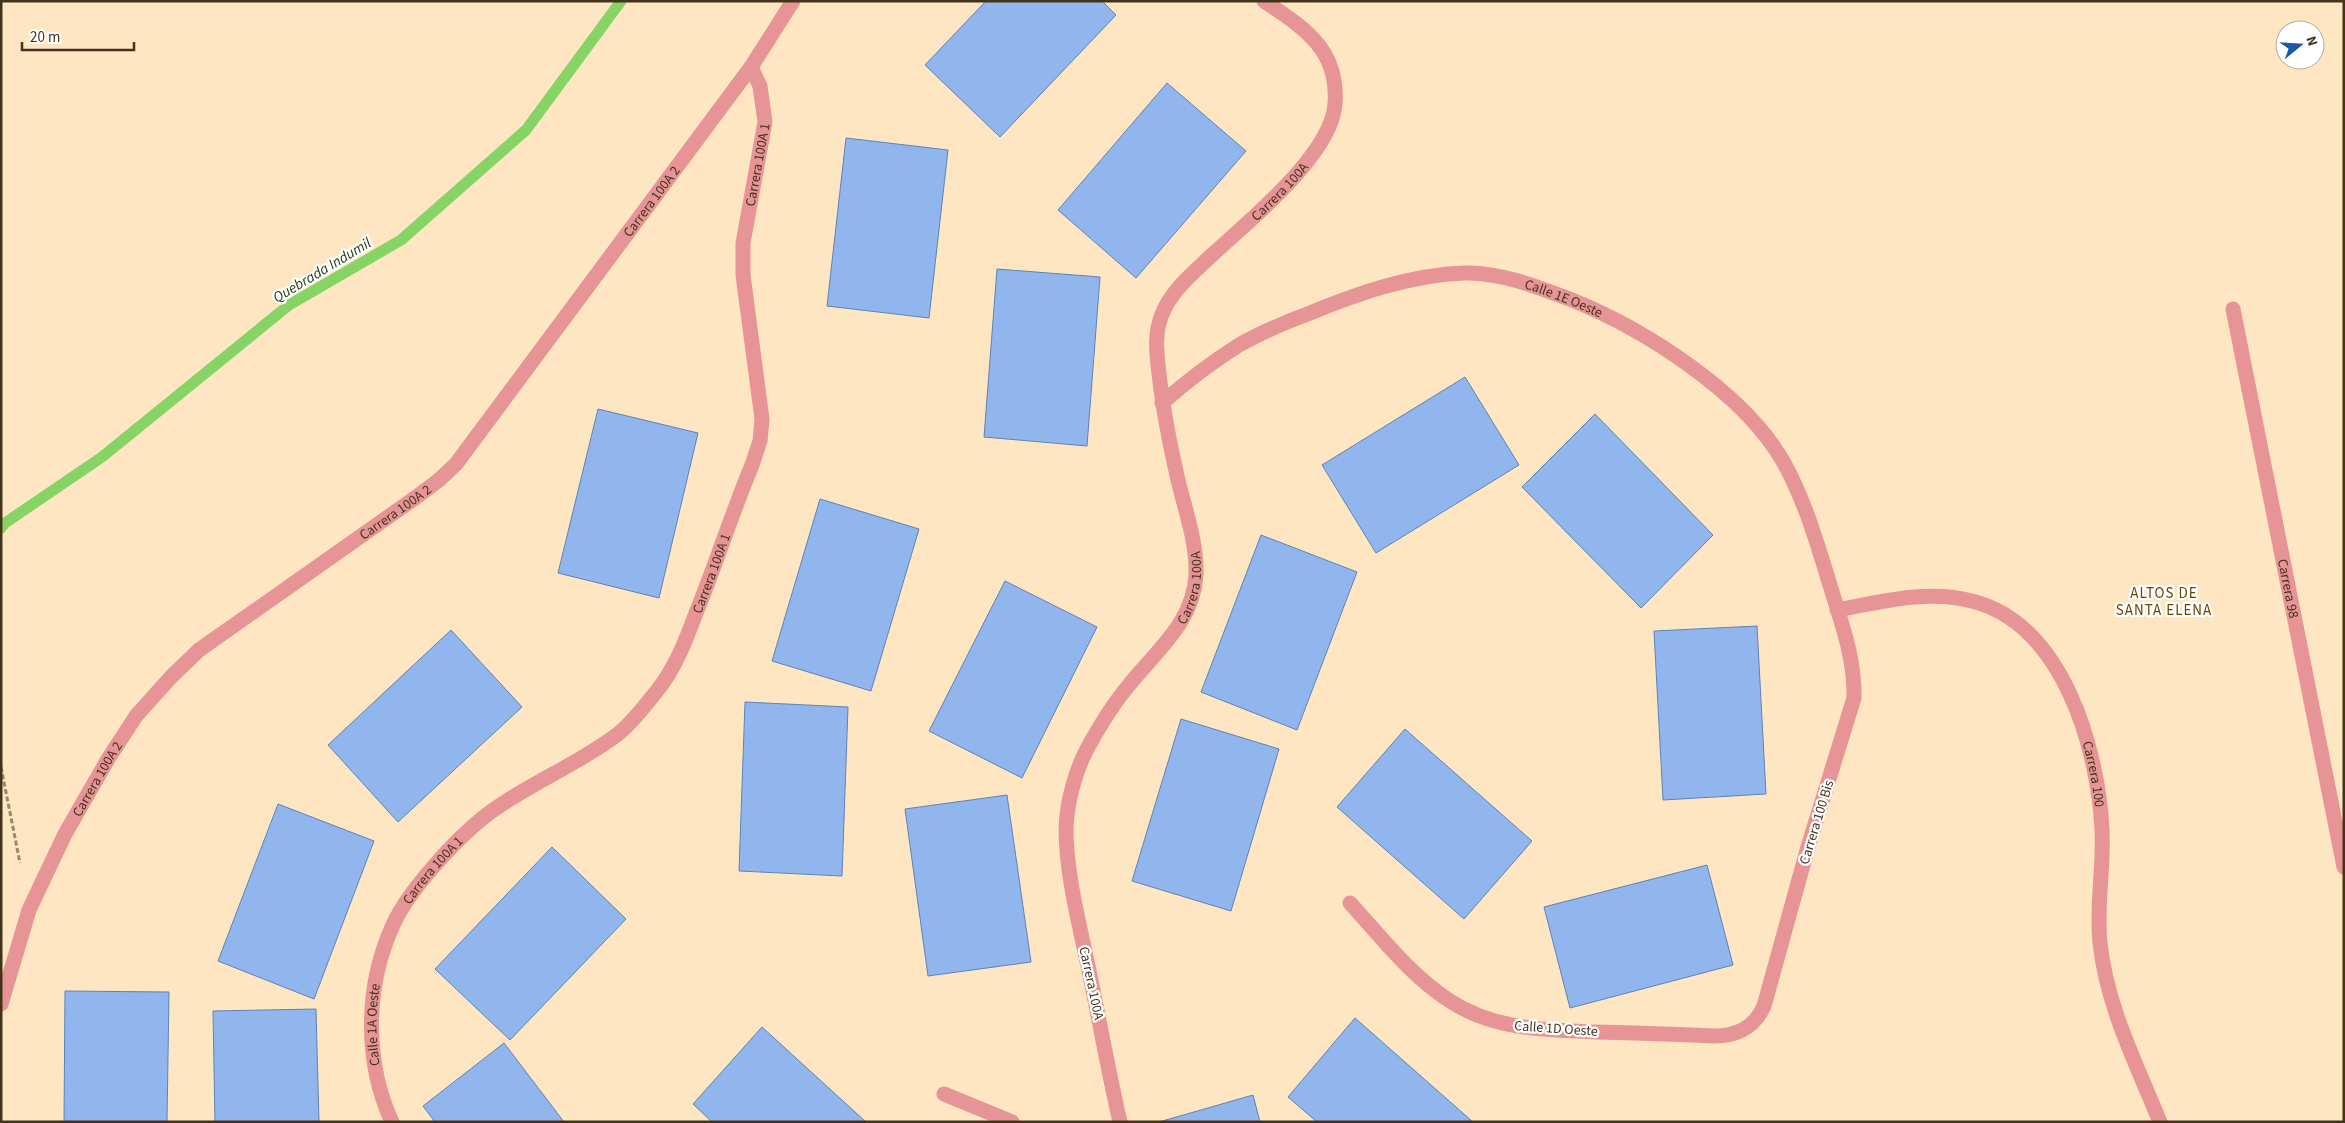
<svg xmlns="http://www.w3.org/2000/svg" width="2345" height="1123" viewBox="0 0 2345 1123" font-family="'Source Sans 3',sans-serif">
  <rect width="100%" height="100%" fill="#fee6c2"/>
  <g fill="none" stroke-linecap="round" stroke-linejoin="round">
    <!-- stream -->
    <path stroke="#86d465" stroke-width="11" d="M 1,528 L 5,523 L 102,457 L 289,305 L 401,240 L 526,130 L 621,1"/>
  </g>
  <!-- building -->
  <path fill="#90b6ed" stroke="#5e82b6" d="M 986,1 L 1102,1 L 1116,15 L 1000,137 L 925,65 Z
    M 1167,83 L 1246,151 L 1136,278 L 1058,210 Z
    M 846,138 L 948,150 L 929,318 L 827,306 Z
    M 997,269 L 1100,277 L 1087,446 L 984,437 Z
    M 1465,377 L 1519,465 L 1376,553 L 1322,465 Z
    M 598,409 L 698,433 L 659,598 L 558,573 Z
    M 1595,414 L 1713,535 L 1641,608 L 1522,487 Z
    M 820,499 L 919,529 L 871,691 L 772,661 Z
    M 1261,535 L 1357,572 L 1297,730 L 1201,692 Z
    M 1005,581 L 1097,627 L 1022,778 L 929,731 Z
    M 1757,626 L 1766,794 L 1663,800 L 1654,631 Z
    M 451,630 L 522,707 L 398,822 L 328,745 Z
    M 745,702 L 848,707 L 842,876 L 739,871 Z
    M 1181,719 L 1279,749 L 1231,911 L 1132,881 Z
    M 1405,729 L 1532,841 L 1464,919 L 1337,807 Z
    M 1007,795 L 1031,962 L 928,976 L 905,809 Z
    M 278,804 L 374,841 L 314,999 L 218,961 Z
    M 552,847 L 626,919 L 510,1040 L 435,969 Z
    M 1707,865 L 1733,965 L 1570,1008 L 1544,907 Z
    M 65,991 L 169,992 L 167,1122 L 64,1122 Z
    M 316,1009 L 319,1122 L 215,1122 L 213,1011 Z
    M 1355,1018 L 1473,1122 L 1317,1122 L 1288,1097 Z
    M 762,1027 L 866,1122 L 712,1122 L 693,1104 Z
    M 504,1043 L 564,1122 L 435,1122 L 423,1106 Z
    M 1253,1095 L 1260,1122 L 1159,1122 Z"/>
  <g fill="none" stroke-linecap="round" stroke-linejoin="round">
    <!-- path -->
    <path stroke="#9b8769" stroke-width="3" stroke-dasharray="5 2.5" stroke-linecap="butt" d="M 1,767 L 20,863"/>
    <!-- minor -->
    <g stroke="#e79497" stroke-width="15">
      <path id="s1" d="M 2233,309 L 2344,867"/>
      <path id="s2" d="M 1162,403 C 1186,382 1212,362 1239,345 C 1262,332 1286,322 1310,313 C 1359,293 1410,275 1464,273 C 1500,272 1538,287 1572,300 C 1644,329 1745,393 1784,463 C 1805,501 1817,543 1830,585 C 1841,622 1855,658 1854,698 L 1808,847 L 1764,1006 C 1754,1028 1737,1036 1714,1036 C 1675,1034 1636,1033 1597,1032 C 1546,1030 1494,1030 1450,1001 C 1411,976 1381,937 1350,903"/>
      <path id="s3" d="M 1837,610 C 1880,602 1929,589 1972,601 C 2063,624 2098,748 2102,830 C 2104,868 2096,905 2100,943 C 2107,1007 2136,1063 2160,1122"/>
      <path id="s4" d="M 1,1004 L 29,910 L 65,834 L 108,759 L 136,716 L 171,677 L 199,650 L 415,498 L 439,480 L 456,464 L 751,67 L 793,1"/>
      <path d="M 944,1094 L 1012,1122"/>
      <path id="s5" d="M 392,1122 C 364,1061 365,986 393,925 C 408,891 455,840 484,817 C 525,785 576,766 618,734 C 632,723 645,706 656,692 C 675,669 686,640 696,613 C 716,564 732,513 752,465 L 760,441 L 762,419 L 743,275 L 743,243 L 765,122 L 760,86 L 751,67"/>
      <path id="s6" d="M 1120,1122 C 1108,1070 1099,1018 1088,966 C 1079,922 1066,874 1066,828 C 1067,802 1075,772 1087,749 C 1099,727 1113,704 1129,685 C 1157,650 1194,622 1196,574 C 1197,542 1185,510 1178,480 C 1170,445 1163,410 1159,374 C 1157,355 1154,336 1161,317 C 1170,291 1193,273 1213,254 C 1249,221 1332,154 1335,104 C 1339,49 1304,28 1264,1"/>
    </g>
  </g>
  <g text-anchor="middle" stroke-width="4.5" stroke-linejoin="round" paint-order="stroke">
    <!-- street labels -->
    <g font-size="14" fill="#43331a" stroke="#fff">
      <text dy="5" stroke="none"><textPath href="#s5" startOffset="1111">Carrera 100A 1</textPath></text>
      <text dy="5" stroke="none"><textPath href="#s6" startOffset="1026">Carrera 100A</textPath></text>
      <text dy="5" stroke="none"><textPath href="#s4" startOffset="1056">Carrera 100A 2</textPath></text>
      <text dy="5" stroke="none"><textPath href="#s2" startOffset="438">Calle 1E Oeste</textPath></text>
      <text dy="5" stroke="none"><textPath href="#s4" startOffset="651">Carrera 100A 2</textPath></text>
      <text dy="5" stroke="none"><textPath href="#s5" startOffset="691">Carrera 100A 1</textPath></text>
      <text dy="5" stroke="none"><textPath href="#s6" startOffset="576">Carrera 100A</textPath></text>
      <text dy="5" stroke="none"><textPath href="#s1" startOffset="285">Carrera 98</textPath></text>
      <text dy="5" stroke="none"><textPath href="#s3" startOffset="360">Carrera 100</textPath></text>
      <text dy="5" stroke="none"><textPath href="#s4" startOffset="246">Carrera 100A 2</textPath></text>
      <text transform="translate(1816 822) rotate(-73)" y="5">Carrera 100 Bis</text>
      <text dy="5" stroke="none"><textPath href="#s5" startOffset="271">Carrera 100A 1</textPath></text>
      <text transform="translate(1092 983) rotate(78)" y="5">Carrera 100A</text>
      <text dy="5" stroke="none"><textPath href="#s5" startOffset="100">Calle 1A Oeste</textPath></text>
      <text transform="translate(1556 1028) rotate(4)" y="5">Calle 1D Oeste</text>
    </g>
    <!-- water labels -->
    <g font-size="15" font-style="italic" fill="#213f14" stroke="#fff">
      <text transform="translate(322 270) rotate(-31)" y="5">Quebrada Indumil</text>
    </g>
    <!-- neighbourhood labels -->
    <g font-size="15" letter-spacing="1" fill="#694600" stroke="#fff">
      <text x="2164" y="598">ALTOS DE<tspan x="2164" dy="17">SANTA ELENA</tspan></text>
    </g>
  </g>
  <!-- border -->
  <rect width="2345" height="1123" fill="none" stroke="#43331a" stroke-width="5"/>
  <!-- north arrow -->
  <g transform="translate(2300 45) rotate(72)"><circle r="24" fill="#ffffff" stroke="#b4ada3"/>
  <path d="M0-4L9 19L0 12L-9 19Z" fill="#1b58a9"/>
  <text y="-8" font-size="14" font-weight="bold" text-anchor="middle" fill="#43331a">N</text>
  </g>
  <!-- scale -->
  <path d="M22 42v8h112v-8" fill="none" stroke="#43331a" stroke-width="2.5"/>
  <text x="30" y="42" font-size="15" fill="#43331a" stroke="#ffffff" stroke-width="4" paint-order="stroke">20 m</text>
</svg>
